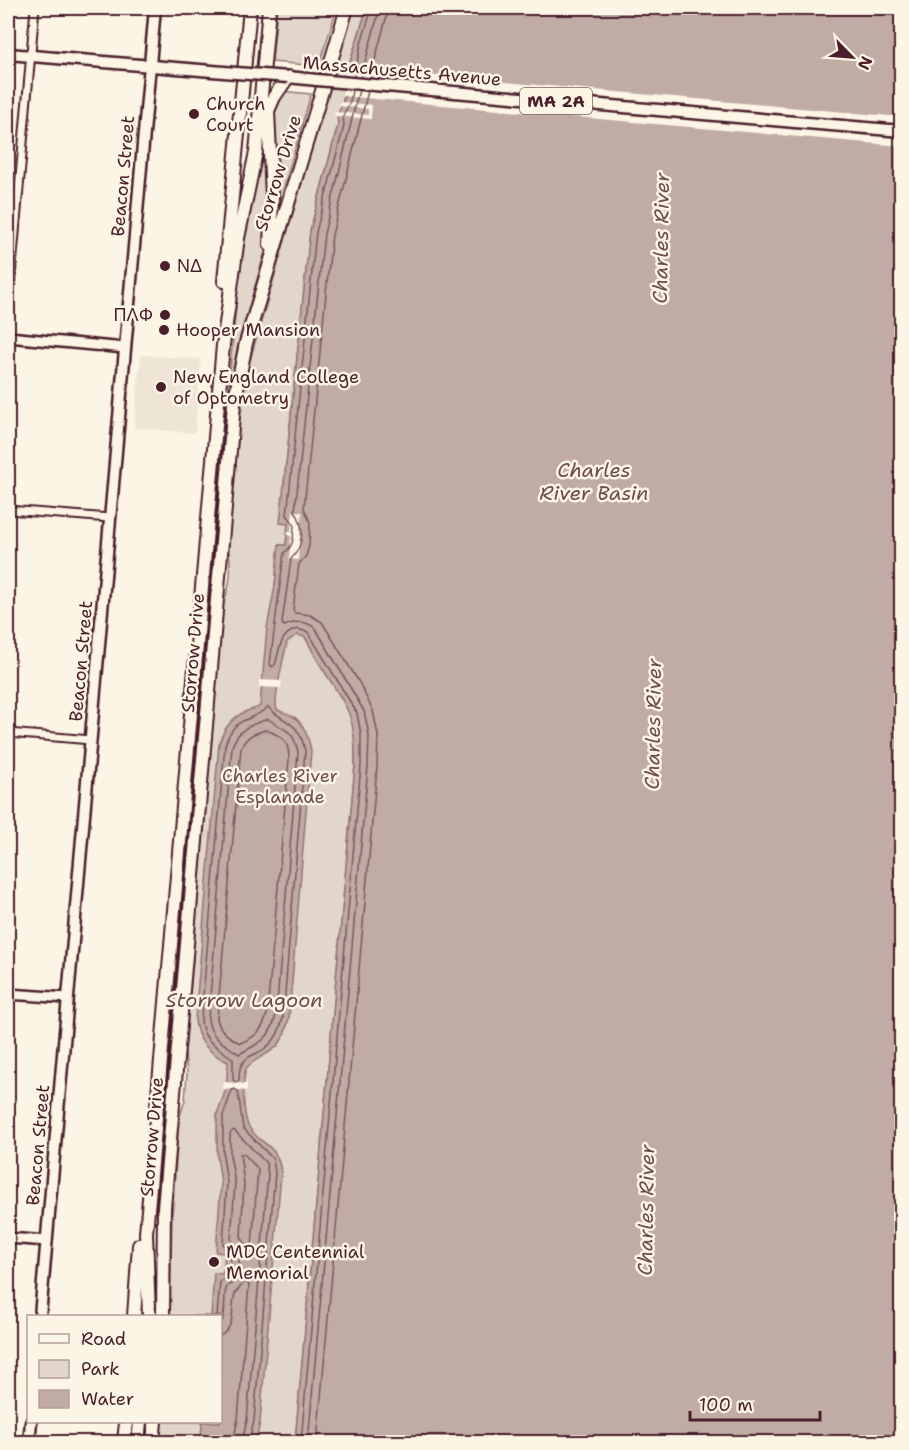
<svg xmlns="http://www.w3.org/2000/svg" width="909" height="1450" viewBox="0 0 909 1450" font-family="'Shantell Sans',sans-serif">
  <rect width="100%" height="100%" fill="#fcf5e5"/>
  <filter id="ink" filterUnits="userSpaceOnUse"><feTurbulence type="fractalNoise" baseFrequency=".0167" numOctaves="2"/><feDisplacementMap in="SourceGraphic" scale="12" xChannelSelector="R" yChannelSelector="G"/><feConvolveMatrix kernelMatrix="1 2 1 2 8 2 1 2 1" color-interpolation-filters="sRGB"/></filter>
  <g filter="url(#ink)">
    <!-- built -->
    <path fill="#eee5d7" d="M 141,355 L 201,359 L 195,433 L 134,428 Z"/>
    <!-- green -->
    <path fill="#e2d5ca" stroke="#967a7a" stroke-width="1.5" d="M 277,8 L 337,8 L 319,66 L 272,62 Z
      M 353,8 L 367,8 L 350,62 L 338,125 L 310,231 L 284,484 L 288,524 L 286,545 L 279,545 L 275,586 L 351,715 L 355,735 L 355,765 L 295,1442 L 160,1442 L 162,1422 L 220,1422 L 220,1316 L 170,1316 L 172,1217 L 179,1119 L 185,1100 L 187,1073 L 185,1052 L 223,605 C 231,584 232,568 228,546 L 240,418 L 248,367 Z
      M 270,90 L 311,94 L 238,344 L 228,392 L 240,264 L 258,175 Z"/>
    <!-- water -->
    <path fill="#c0aca5" stroke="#917474" stroke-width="1.5" d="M 367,8 L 901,8 L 901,1442 L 295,1442 L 355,765 C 356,713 347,708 321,666 C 315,657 311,647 305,637 L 297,635 L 287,642 C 285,653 272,701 277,709 C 279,712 287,713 290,715 C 303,720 309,738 311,751 L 289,1018 C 287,1027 285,1036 279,1044 C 272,1054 250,1060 246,1069 C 242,1081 243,1114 248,1125 C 258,1146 278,1141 281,1173 L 260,1422 L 257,1437 L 254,1442 L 201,1442 L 202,1422 L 220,1422 L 220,1316 L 211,1316 L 214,1273 L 223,1274 L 225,1253 L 216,1252 L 221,1183 L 217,1156 L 217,1114 L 226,1089 L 228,1062 C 210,1054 196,1040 195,1019 L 219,744 C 223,730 232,717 247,711 C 252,709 256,709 260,706 L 267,628 L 275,586 L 279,545 L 286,545 L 288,524 L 280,523 L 310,231 L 338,125 L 337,116 L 345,97 L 350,62 Z"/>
    <!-- pier -->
    <path fill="#fcf5e5" d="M 346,68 L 901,117 L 901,146 L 342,96 Z
      M 340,102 L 372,105 L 371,119 L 334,116 L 335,112 L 368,115 L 368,109 L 338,106 Z
      M 293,511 L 302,512 L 298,560 L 289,559 L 291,536 L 287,535 L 287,533 L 288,531 L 291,531 Z
      M 259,680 L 282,681 L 281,688 L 259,687 Z
      M 224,1082 L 247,1084 L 247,1091 L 223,1089 Z"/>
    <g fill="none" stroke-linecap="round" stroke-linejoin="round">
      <!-- shore -->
      <path stroke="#79575c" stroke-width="1.5" d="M 354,76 L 362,40 L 372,8
        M 361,77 L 380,8
        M 370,78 L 389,8
        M 268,707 C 286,725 299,720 305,751 L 283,1017 C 280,1030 276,1041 264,1049 C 256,1055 245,1056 241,1066 C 239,1070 239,1076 239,1081 L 236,1082 L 233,1080 L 233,1059 C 218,1046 202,1043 201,1019 L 225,745 C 235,714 251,723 268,707 Z
        M 268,719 C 285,731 293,728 298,752 L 276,1015 C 270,1040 260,1043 239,1054 C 226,1044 210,1039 208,1019 L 232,747 C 238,728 251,725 268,719 Z
        M 266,730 C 282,736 289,740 289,759 L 267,1014 C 263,1030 256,1037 240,1043 C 229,1037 220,1032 217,1019 L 241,748 C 246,736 254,733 266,730 Z
        M 240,1154 L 244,1154 L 258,1169 L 252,1246 L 250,1249 L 247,1247 L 241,1236 L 244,1183 Z
        M 217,1316 L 220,1282 L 229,1275 C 231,1261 234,1253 223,1244 L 227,1183 L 223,1156 L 223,1116 L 232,1090 L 235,1089 L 238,1091 L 243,1128 L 273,1159 L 275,1173 L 254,1421 L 249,1442
        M 220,1325 C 228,1314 222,1295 227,1287 C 229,1284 233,1283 235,1281 C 243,1268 239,1249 231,1239 L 235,1183 L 230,1155 L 230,1133 L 234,1130 L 266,1163 L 268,1174 L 247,1420 L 242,1442
        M 220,1336 C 237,1325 230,1311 235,1294 C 237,1290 242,1286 244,1282 L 247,1282 L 249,1285 L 238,1419 L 233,1442
        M 301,1442 L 361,765 L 361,735 L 357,713 L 308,632 L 297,629 C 279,634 280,650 275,665 L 272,667 L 270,664 L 284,553 C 295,545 293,538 294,524 L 287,515 L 316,232 L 344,126 L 343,116 L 350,102 L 352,90
        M 308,1442 L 368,766 L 369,735 L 364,711 L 316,629 C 306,620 296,621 284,626 L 282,623 L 291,559 C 304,546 305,526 295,511 L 324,234 L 359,90
        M 317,1442 L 377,767 L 378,735 L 373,711 L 360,684 L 322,622 L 310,615 L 295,613 L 293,610 L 299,564 L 306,556 L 309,546 L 310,522 L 304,508 L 332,235 L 368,91"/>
      <defs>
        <path id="street" d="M 8,312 L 35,8
          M 8,510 L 110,518
          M 8,733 L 91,740"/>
        <path id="secondary" d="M 8,337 L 125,348
          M 8,994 L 68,998
          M 8,1238 L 47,1241"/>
        <path id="primary" d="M 8,54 L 236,73
          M 288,77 L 317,80
          M 795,122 L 902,131
          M 40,1316 L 155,8
          M 29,1442 L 31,1422"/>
        <path id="highway" d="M 270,245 L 272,197 L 268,111 L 274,97 L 288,77
          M 224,281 L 250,8
          M 134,1316 L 139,1245
          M 149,1316 L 146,1233 L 150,1187 L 223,345 L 238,238 L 256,152 L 269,8
          M 163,1316 L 164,1208 L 234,404 L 246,343 L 347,8
          M 124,1442 L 126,1422
          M 138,1442 L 140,1422
          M 153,1442 L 155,1422"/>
      </defs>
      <!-- street casing -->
      <use href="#street" stroke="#4a1f2b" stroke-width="11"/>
      <!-- secondary casing -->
      <use href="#secondary" stroke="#4a1f2b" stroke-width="14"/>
      <!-- primary casing -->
      <use href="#primary" stroke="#4a1f2b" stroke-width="15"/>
      <!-- highway casing -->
      <use href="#highway" stroke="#4a1f2b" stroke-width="16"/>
      <!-- street -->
      <use href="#street" stroke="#fcf5e5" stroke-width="7"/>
      <!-- secondary -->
      <use href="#secondary" stroke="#fcf5e5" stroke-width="9"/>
      <!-- primary -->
      <use href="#primary" stroke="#fcf5e5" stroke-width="10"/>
      <!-- highway -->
      <use href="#highway" stroke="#fcf5e5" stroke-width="12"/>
      <defs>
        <path id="primary-bridge" d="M 236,73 L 288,77
          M 317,80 L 795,122"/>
      </defs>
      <!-- primary-bridge casing -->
      <use href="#primary-bridge" stroke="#4a1f2b" stroke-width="15" stroke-linecap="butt"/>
      <!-- primary-bridge -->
      <use href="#primary-bridge" stroke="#fcf5e5" stroke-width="10"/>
    </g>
  </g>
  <!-- markers -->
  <g fill="#4a1f2b" stroke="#fcf5e5" stroke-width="2">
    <circle cx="194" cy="114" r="6"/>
    <circle cx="165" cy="266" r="6"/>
    <circle cx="165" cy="315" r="6"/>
    <circle cx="164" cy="330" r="6"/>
    <circle cx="161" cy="387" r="6"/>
    <circle cx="214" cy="1262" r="6"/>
  </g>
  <g text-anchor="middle" stroke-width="5" stroke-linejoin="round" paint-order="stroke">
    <!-- shield labels -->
    <rect fill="#fcf5e5" stroke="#7f5f63" stroke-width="1.5" x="520" y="88" width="72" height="26" rx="4.5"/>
    <g font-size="16" font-weight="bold" fill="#4a1f2b">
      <text x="556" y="107">MA 2A</text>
    </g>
    <!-- street labels -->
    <g font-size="18" fill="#4a1f2b" stroke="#fcf5e5">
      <text transform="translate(402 71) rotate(5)" y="6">Massachusetts Avenue</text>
      <text transform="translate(278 173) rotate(-73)" y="6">Storrow Drive</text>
      <text transform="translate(123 176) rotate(-85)" y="6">Beacon Street</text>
      <text transform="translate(193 653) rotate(-85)" y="6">Storrow Drive</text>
      <text transform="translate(81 661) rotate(-85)" y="6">Beacon Street</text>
      <text transform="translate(152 1137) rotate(-85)" y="6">Storrow Drive</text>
      <text transform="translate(38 1145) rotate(-85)" y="6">Beacon Street</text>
    </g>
    <!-- poi labels -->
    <g font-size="18" fill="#4a1f2b" stroke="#fcf5e5" text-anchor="start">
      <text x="206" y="110">Church<tspan x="206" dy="21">Court</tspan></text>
      <text x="177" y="272">ΝΔ</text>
      <text x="153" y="321" text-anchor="end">ΠΛΦ</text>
      <text x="176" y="336">Hooper Mansion</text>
      <text x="173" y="383">New England College<tspan x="173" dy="21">of Optometry</tspan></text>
      <text x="226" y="1258">MDC Centennial<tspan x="226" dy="21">Memorial</tspan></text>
    </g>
    <!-- park labels -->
    <g font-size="18" fill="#704c53" stroke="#fcf5e5">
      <text x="280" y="782">Charles River<tspan x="280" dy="21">Esplanade</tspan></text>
    </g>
    <!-- water labels -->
    <g font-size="20" font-style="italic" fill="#6d4950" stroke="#fcf5e5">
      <text transform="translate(661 238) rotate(-89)" y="7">Charles River</text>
      <text x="594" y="477">Charles<tspan x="594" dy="23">River Basin</tspan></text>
      <text transform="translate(653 724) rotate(-89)" y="7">Charles River</text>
      <text x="244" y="1007">Storrow Lagoon</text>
      <text transform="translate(646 1210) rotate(-89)" y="7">Charles River</text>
    </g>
  </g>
  <!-- margin -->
  <rect width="909" height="1450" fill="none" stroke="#fcf5e5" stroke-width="30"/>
  <rect x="15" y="15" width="879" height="1420" fill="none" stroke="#4a1f2b" stroke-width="2" filter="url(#ink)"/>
  <!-- legend -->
  <rect x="27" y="1315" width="195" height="108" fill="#fcf5e5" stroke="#b59f9b" stroke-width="1.5"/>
  <rect x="39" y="1334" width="30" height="9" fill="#fcf5e5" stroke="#b59f9b" stroke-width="1.5"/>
  <text x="81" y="1345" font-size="18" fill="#4a1f2b">Road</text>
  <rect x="39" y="1360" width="30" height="18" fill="#e2d5ca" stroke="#b59f9b" stroke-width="1.5"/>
  <text x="81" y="1375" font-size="18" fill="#4a1f2b">Park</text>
  <rect x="39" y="1390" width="30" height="18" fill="#c0aca5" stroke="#b59f9b" stroke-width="1.5"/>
  <text x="81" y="1405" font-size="18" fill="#4a1f2b">Water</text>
  <!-- north arrow -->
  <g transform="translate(852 57) rotate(115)" stroke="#fcf5e5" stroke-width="4.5" paint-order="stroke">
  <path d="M0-4.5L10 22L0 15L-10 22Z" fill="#4a1f2b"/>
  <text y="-9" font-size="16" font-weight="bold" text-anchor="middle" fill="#4a1f2b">N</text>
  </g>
  <!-- scale -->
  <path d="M690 1411v9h130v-9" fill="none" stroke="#4a1f2b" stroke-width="3"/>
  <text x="699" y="1411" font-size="18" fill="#4a1f2b" stroke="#fcf5e5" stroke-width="4.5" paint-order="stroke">100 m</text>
</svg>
